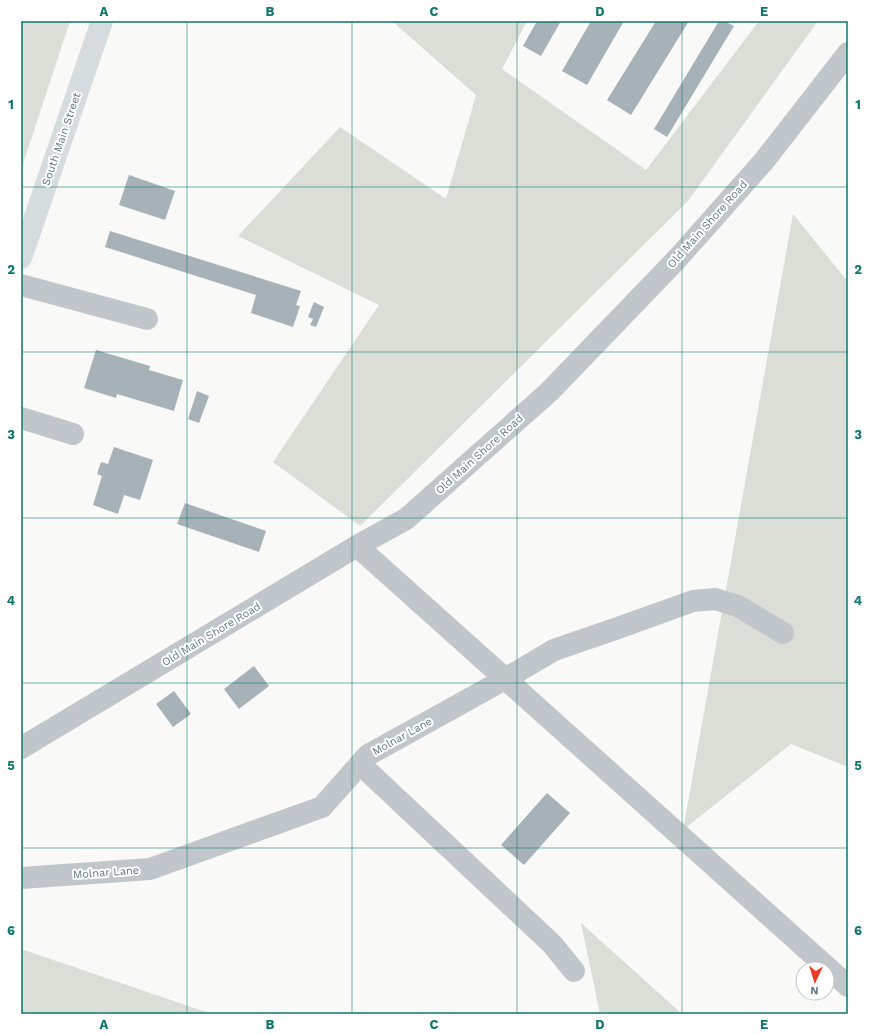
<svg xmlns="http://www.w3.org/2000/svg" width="869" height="1035" viewBox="0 0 869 1035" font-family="'Work Sans',sans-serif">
  <rect width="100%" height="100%" fill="#f9f9f7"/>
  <!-- green -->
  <path fill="#daded6" d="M 21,21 L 70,21 L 21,170 Z
    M 392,21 L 527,21 L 502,69 L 646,170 L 759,21 L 818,21 L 688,201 L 360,526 L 273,462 L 379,305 L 238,236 L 340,127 L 446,199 L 476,95 Z
    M 793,214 L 848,282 L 848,767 L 791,744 L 683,830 Z
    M 581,923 L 682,1014 L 600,1014 Z
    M 21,949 L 209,1013 L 209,1014 L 21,1014 Z"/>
  <!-- building -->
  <path fill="#a6b2b7" d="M 537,21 L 561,21 L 541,56 L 523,46 Z
    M 591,21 L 624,21 L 587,85 L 562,71 Z
    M 656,21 L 689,21 L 631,115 L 607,100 Z
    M 719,21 L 724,21 L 734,26 L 667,137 L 654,129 Z
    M 129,175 L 175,191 L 165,220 L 119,205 Z
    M 110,231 L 301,291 L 296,305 L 300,306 L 293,327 L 251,313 L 256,295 L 105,247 Z
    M 314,302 L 324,307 L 316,327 L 310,325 L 313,319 L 308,317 Z
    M 96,350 L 150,366 L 149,370 L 183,380 L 174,411 L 117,394 L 116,398 L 84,388 Z
    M 197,391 L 209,396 L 199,423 L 188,419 Z
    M 114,447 L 153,460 L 140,500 L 124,495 L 118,514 L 93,505 L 102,476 L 97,474 L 101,462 L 108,464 Z
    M 185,503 L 266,531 L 259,552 L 177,524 Z
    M 254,666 L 269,686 L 239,709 L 224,689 Z
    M 174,691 L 191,714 L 173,727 L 156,704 Z
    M 547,793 L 570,813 L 524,865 L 501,845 Z"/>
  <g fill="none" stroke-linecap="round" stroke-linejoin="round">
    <!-- minor -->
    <path stroke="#c0c6c9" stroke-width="22" d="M 21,285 L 147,319
      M 21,418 L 73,434
      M 357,546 L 848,986
      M 21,748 L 357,546 L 406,519 L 549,392 L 677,259 L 764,161 L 848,53
      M 360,764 L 552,944 L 574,971
      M 21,878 L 150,869 L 322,807 L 368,755 L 505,679 L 554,650 L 618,628 L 693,601 L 715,599 L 738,606 L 783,633"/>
    <!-- highway -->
    <path stroke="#d6dbde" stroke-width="22" d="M 21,258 L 102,21"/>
  </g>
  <!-- grid -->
  <path fill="none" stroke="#0f766e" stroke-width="1" stroke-opacity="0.55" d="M 187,21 L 187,1014M 352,21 L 352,1014M 517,21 L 517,1014M 682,21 L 682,1014M 21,187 L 848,187M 21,352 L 848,352M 21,518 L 848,518M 21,683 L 848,683M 21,848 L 848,848"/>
  <g text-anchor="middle" stroke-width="4" stroke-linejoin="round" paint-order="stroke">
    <!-- street labels -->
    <g font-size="11" fill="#637983" stroke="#fff">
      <text transform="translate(61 139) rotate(-71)" y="4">South Main Street</text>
      <text transform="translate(707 224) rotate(-48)" y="4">Old Main Shore Road</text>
      <text transform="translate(479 454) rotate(-42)" y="4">Old Main Shore Road</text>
      <text transform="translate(211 634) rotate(-31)" y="4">Old Main Shore Road</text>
      <text transform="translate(402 736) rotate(-29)" y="4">Molnar Lane</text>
      <text transform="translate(106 872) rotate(-4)" y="4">Molnar Lane</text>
    </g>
  </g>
  <!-- border -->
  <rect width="869" height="1035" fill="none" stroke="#ffffff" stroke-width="44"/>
  <!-- north arrow -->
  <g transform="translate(815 981) rotate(184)"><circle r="19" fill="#ffffff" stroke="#c1c9cd"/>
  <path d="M0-3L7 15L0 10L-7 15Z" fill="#eb3a25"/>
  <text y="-6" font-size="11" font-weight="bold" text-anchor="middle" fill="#637983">N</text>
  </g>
  <rect x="22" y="22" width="825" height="991" fill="none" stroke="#0f766e" stroke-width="1.5"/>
  <g font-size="13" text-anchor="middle" font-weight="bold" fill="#0f766e">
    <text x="104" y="16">A</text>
    <text x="270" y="16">B</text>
    <text x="434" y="16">C</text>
    <text x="600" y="16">D</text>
    <text x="764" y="16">E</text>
    <text x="11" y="109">1</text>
    <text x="858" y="109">1</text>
    <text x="11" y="274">2</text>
    <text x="858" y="274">2</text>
    <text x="11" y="439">3</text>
    <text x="858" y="439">3</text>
    <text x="11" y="605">4</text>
    <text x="858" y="605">4</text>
    <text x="11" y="770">5</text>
    <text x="858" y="770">5</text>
    <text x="11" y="935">6</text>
    <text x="858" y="935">6</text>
    <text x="104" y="1029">A</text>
    <text x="270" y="1029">B</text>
    <text x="434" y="1029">C</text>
    <text x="600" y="1029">D</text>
    <text x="764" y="1029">E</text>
  </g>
</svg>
